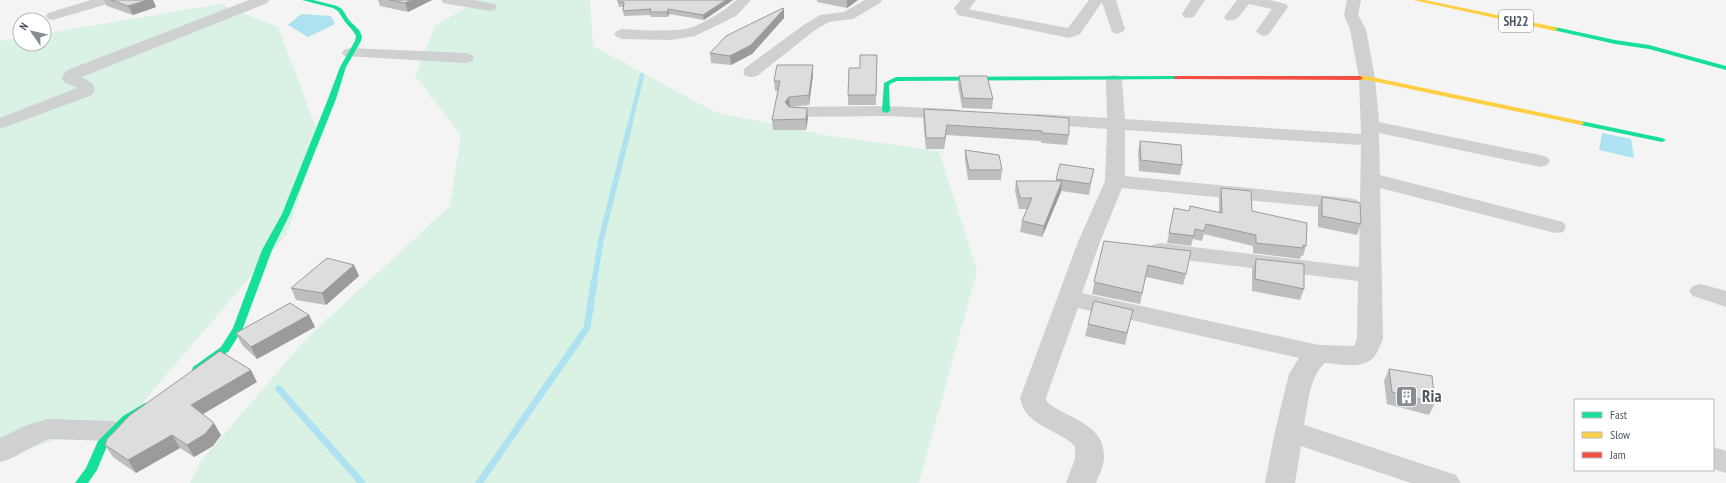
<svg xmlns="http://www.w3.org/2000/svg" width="1726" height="483" viewBox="0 0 1726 483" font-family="'PT Sans Narrow',sans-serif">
  <rect width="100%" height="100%" fill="#f4f4f4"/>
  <!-- green -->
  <path fill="#d9f2e3" d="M 479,0 L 590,0 L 593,46 L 715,112 L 824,135 L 939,151 L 977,271 L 919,483 L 190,483 L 200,462 L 306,339 L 450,206 L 461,135 L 415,76 L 435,26 Z
    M 220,4 L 278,27 L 319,136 L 287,234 L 130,417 L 0,457 L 0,41 L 20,38 L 20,44 L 44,44 L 44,34 Z"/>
  <!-- water -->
  <path fill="#aee2f0" d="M 301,14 L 331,16 L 335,24 L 308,37 L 288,25 Z
    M 1602,133 L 1631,139 L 1634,158 L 1599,150 Z"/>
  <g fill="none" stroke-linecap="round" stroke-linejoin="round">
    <!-- stream-far2 -->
    <path stroke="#aee2f0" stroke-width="4.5" d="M 630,125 L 642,75"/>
    <!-- stream-far1 -->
    <path stroke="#aee2f0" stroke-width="5.5" d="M 594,283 L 601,240 L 630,124"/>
    <!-- stream -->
    <path stroke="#aee2f0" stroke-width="7" d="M 279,389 L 362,483
      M 479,483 L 587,328 L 594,282"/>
    <!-- street -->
    <path fill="#ced0d2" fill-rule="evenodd" d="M 91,0 L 113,0 L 111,3 L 53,20 L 48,19 L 46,16 L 48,13 Z
      M 249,0 L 269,0 L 267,3 L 82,77 C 87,81 100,84 92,95 L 0,129 L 0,118 L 77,88 L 64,82 L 62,78 L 65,72 L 70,69 Z
      M 441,0 L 474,0 L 495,4 L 497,7 L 495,10 L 490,11 L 448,4 L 443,3 Z
      M 736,0 L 751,0 L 736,16 L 695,36 L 671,40 L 622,39 L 617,37 L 614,34 L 617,31 L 622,29 C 643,30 664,32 685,29 C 699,27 726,10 736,0 Z
      M 865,0 L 882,0 L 880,3 L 853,19 L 829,22 L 815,30 L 757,76 L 751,77 L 745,76 L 743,72 L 745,68 L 805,24 L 820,15 L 844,12 Z
      M 961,0 L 976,0 L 969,9 L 972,10 L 1068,28 L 1089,0 L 1116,0 L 1125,29 L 1122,32 L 1117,34 L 1112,32 L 1102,2 L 1080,34 L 1069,38 L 958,15 L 954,8 Z
      M 1191,0 L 1205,0 L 1194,17 L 1189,18 L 1184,17 L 1182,14 Z
      M 1237,0 L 1270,0 L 1286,4 L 1288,7 L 1269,34 L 1264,36 L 1259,34 L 1256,31 L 1272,9 L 1249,4 C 1242,12 1238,23 1226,20 L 1224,17 Z
      M 1347,0 L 1361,0 L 1358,15 L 1366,29 L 1375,78 L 1379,122 L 1540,155 L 1547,157 L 1550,161 L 1547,165 L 1540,167 L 1379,133 L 1380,175 L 1563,222 L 1566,227 L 1563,232 L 1555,233 L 1380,188 L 1383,339 C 1380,345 1378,352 1374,357 C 1363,370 1340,364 1325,363 C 1309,377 1308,405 1304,425 L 1456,475 L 1461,483 L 1411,483 L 1301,446 L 1295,483 L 1265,483 L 1275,431 L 1289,374 L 1299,358 L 1078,308 L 1046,398 L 1047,402 L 1052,406 C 1072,419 1105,426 1104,457 C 1104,466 1099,475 1096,483 L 1066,483 L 1075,459 L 1075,446 C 1056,428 1026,427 1020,398 L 1078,242 L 1105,181 L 1107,129 L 1039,124 L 1033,123 L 1030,119 L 1033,115 L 1039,114 L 1107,118 L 1106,80 L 1108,76 L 1114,75 L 1120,76 L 1122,80 L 1125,119 L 1361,134 L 1359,78 L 1350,29 L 1344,15 ZM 1125,130 L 1361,145 L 1360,203 L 1357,200 L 1350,198 L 1125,176 ZM 1122,188 L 1350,210 L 1357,208 L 1360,205 L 1359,267 L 1160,243 L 1152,245 L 1149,250 L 1152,255 L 1160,257 L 1358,281 L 1357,339 L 1354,346 L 1319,345 L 1082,293 L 1100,242 Z
      M 350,48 L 466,53 L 472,55 L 474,58 L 472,61 L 466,63 L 344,56 L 342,53 L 344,50 Z
      M 886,106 L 953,109 L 959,110 L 962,114 L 959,118 L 953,119 L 886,116 L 796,117 L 790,116 L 787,112 L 790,108 L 796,107 Z
      M 1701,284 L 1726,291 L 1726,307 L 1693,296 L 1689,291 L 1693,286 Z
      M 48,419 L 113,421 L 123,424 L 127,431 L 123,438 L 113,441 L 48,439 L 10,459 L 0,462 L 0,438 L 27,425 Z
      M 1713,447 L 1726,451 L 1726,473 L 1713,469 Z"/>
    <!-- fast -->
    <path fill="#16e098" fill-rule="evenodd" d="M 302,0 L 313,0 L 337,6 L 342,9 L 349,20 L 359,30 L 362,36 L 361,41 L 346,67 L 336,99 L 290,214 L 272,250 L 243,328 L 229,351 L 201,373 L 193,373 L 192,370 L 193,367 L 221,347 L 233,328 L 262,250 L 282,214 L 328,99 L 340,67 L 355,41 L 356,36 L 353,31 L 345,22 L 338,11 L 333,8 Z
      M 1555,27 L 1615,40 L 1649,45 L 1726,66 L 1726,70 L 1649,49 L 1615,44 L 1553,30 L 1553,28 Z
      M 1176,76 L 1178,77 L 1178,79 L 897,81 L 890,84 L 889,86 L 890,111 L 886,113 L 882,111 L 884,83 L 896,77 Z
      M 1578,121 L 1581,121 L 1662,138 L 1666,140 L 1662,142 L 1581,125 L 1577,123 Z
      M 145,403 L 149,404 L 151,407 L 149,410 L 131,422 L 107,446 L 97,470 L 88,483 L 75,483 L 86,468 L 98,441 L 123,416 Z"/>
    <!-- slow -->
    <path fill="#ffcf43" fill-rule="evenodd" d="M 1413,0 L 1425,0 L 1555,27 L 1558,29 L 1555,31 Z
      M 1367,76 L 1581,121 L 1585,123 L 1581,125 L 1367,80 L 1360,80 L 1357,78 L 1360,76 Z"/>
    <!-- jam -->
    <path fill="#f24e42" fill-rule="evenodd" d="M 1176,76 L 1360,76 L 1363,78 L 1360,80 L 1174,79 L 1174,77 Z"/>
  </g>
  <!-- wall -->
  <path fill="#bebebf" d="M 104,0 L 153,0 L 156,7 L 133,15 L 107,6 Z
    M 378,0 L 432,0 L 408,12 L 380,6 Z
    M 733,0 L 704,20 L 669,14 L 668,17 L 651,17 L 650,15 L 624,16 L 623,11 L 623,7 L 619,7 L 618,2 Z
    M 817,0 L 858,0 L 847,8 L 817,2 Z
    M 784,9 L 784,18 L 752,54 L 731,65 L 711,63 L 710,53 Z
    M 877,55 L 876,105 L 848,105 L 848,95 L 860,68 Z
    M 813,65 L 813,75 L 809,105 L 790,107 L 789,107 L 808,118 L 806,130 L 773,130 L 772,120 L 778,91 L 775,91 L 774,81 Z
    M 959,76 L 993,99 L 992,109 L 962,108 L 958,85 Z
    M 924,109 L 1069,135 L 1067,145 L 1041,143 L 1041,141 L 946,135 L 944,149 L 926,149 L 923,119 Z
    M 1140,141 L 1182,165 L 1180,175 L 1139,171 L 1138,152 Z
    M 965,150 L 1002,170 L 1001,180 L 968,180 L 965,160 Z
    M 1094,169 L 1089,195 L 1061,191 L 1042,237 L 1020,232 L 1022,221 L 1027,209 L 1019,209 L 1015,191 L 1016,181 L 1056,181 L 1056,179 Z
    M 1221,188 L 1252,211 L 1306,246 L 1303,256 L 1301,256 L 1300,259 L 1253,253 L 1253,246 L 1204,234 L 1202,241 L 1193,239 L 1191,246 L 1167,243 L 1174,208 L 1189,211 L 1219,212 L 1219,198 Z
    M 1322,197 L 1361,224 L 1357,235 L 1318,227 L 1318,208 Z
    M 1104,241 L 1186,274 L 1183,285 L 1146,277 L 1140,304 L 1092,294 Z
    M 1256,259 L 1304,289 L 1300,300 L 1252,291 L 1252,270 Z
    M 354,265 L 359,276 L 326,305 L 296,300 L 291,288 Z
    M 1133,310 L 1125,345 L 1085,336 L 1088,324 Z
    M 309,315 L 315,327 L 257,359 L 242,345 L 236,333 Z
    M 1389,369 L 1435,403 L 1429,415 L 1387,404 L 1384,381 Z
    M 257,382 L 203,414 L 221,435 L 213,446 L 194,457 L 180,448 L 136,473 L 113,457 L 105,445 Z"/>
  <!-- shaded-wall -->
  <path fill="#9b9b9b" d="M 148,0 L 153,0 L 156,7 L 133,15 L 128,6 Z
    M 412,0 L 432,0 L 408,12 L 405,3 Z
    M 726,0 L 733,0 L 704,20 L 703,15 Z
    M 847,0 L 858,0 L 847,8 Z
    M 668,9 L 669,14 L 668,17 L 667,12 Z
    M 784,9 L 784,18 L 752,54 L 731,65 L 730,56 Z
    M 813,65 L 813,75 L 809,105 L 809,95 Z
    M 789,97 L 790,107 L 786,112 L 785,102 Z
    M 807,108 L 808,118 L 806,130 L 806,119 Z
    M 947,125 L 946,135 L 944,149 L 945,138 Z
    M 1062,181 L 1061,192 L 1042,237 L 1044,226 Z
    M 354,265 L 359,276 L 326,305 L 322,293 Z
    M 309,315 L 315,327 L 257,359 L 251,347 Z
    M 251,370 L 257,382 L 198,417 L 191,405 Z
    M 214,423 L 221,435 L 213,446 L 194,457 L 187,445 Z
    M 172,435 L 180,448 L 136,473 L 128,460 Z"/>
  <!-- building -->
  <path fill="#ddddde" stroke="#9b9b9b" d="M 111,0 L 148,0 L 128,6 Z
    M 390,0 L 412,0 L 405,3 Z
    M 618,0 L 726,0 L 703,15 L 668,9 L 667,12 L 650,12 L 651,9 L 623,11 L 624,2 L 618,2 Z
    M 783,8 L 784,9 L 751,45 L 730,56 L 710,53 L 726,36 Z
    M 860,55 L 877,55 L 876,95 L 848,95 L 849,68 L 860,68 Z
    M 777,65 L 813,65 L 809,95 L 789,97 L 785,102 L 789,107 L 807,108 L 806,119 L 772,120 L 780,81 L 774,81 Z
    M 959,76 L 987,76 L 993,99 L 963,98 Z
    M 924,109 L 1033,115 L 1069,118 L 1069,135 L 1042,133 L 1042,131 L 947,125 L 945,138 L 926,138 Z
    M 1140,141 L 1181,145 L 1182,165 L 1141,160 Z
    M 965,150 L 999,155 L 1002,170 L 969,170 Z
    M 1060,164 L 1094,169 L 1090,184 L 1056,179 Z
    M 1016,181 L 1062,181 L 1044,226 L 1022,221 L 1032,198 L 1020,198 Z
    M 1221,188 L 1251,191 L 1252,211 L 1307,223 L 1306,246 L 1303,245 L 1303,248 L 1256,243 L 1256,235 L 1206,224 L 1204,231 L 1195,229 L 1194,236 L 1169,233 L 1174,208 L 1189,211 L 1190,206 L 1222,213 Z
    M 1322,197 L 1360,203 L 1361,224 L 1322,216 Z
    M 1104,241 L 1191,251 L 1186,274 L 1148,265 L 1142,293 L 1094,282 Z
    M 327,258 L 354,265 L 322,293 L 291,288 Z
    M 1256,259 L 1304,264 L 1304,289 L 1255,279 Z
    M 1094,301 L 1133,310 L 1127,333 L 1088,324 Z
    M 290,303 L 309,315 L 251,347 L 236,333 Z
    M 220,351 L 251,370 L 191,405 L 214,423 L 205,434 L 187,445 L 172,435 L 128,460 L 105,445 L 107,439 L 130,415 Z
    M 1389,369 L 1432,376 L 1435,403 L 1392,392 Z"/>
  <!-- icons -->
  <defs>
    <symbol id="building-square" viewBox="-11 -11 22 22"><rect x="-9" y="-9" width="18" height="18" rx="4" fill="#868d94" stroke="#fff"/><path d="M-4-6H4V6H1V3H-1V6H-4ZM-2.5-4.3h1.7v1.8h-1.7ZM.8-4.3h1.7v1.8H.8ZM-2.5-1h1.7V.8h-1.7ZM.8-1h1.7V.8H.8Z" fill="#fff"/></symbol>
  </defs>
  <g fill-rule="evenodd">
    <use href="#building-square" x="1394" y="384" width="25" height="25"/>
  </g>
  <g text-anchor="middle" stroke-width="4" stroke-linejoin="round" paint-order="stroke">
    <!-- shield labels -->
    <rect fill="#fff" stroke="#808990" stroke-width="1" x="1499" y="10" width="34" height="22" rx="3"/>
    <g font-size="13" font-weight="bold" fill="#4a5661">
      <text x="1516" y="26">SH22</text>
    </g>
    <!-- near-poi labels -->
    <g font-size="17" font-weight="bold" fill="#4a5661" stroke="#fff" text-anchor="start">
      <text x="1422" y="402">Ria</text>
    </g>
  </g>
  <!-- legend -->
  <rect x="1574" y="399" width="140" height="72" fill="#ffffff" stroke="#b7bbc0"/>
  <rect x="1582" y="412" width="20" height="6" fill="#16e098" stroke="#b7bbc0"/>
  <text x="1610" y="419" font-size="12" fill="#4a5661">Fast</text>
  <rect x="1582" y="432" width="20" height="6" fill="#ffcf43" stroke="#b7bbc0"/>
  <text x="1610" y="439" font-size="12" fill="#4a5661">Slow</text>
  <rect x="1582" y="452" width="20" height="6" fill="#f24e42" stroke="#b7bbc0"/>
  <text x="1610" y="459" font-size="12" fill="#4a5661">Jam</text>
  <!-- north arrow -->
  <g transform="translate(32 32) rotate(304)"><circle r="19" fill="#ffffff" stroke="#b7bbc0"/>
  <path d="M0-3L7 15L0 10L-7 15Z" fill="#868d94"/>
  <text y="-6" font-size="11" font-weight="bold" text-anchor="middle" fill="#4a5661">N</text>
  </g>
</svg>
